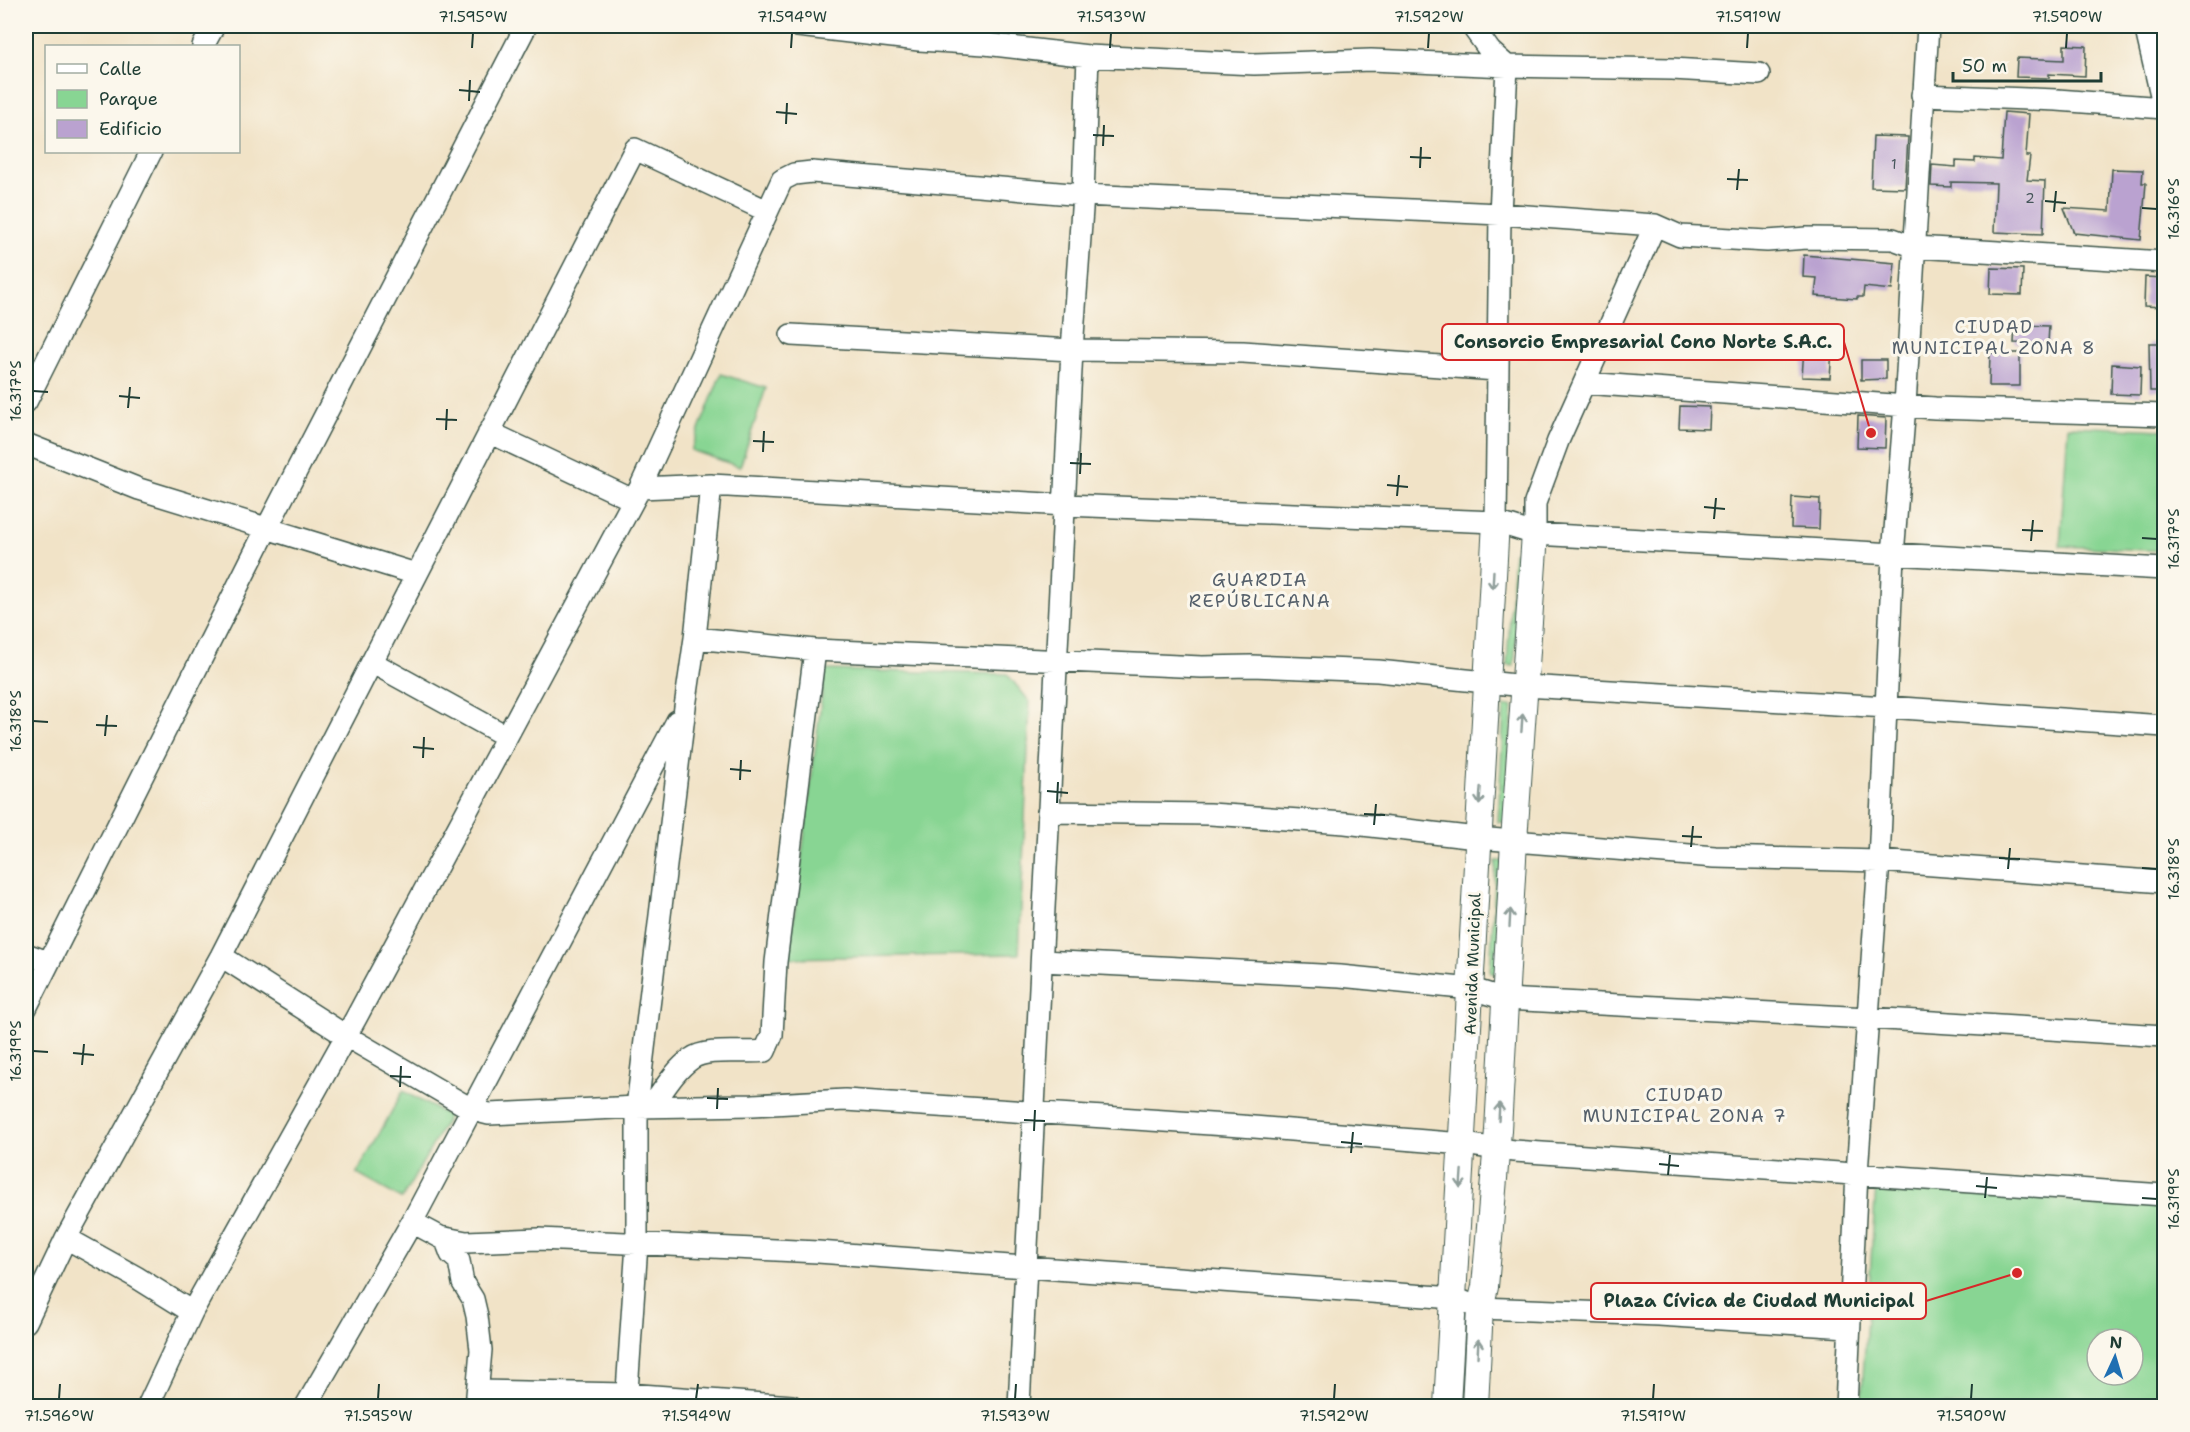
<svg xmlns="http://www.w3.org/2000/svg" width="2190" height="1432" viewBox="0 0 2190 1432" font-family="'Shantell Sans',sans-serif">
  <rect width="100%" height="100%" fill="#fbf7ec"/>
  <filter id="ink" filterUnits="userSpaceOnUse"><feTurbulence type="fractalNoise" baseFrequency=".0167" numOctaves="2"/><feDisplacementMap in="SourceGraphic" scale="12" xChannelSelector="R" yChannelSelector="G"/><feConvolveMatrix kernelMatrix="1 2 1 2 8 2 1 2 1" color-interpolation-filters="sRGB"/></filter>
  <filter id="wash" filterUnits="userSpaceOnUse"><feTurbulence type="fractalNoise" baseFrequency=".008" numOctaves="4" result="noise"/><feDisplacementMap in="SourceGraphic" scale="24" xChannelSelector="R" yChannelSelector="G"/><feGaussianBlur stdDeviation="1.35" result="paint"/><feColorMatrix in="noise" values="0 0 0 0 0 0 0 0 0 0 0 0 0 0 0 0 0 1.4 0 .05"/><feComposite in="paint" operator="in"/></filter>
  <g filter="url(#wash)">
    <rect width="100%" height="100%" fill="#f1e3c7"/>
    <!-- green -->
    <path fill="#88d593" stroke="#548964" stroke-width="1.5" fill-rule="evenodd" d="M 721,374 L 766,388 L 740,467 L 691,450 Z
      M 2068,426 L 2164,430 L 2164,551 L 2060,546 Z
      M 1514,552 L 1523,552 L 1514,666 L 1507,665 Z
      M 825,670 L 1007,674 L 1030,702 L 1019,954 L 789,958 Z
      M 1504,706 L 1513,706 L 1505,822 L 1498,822 Z
      M 1496,861 L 1503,861 L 1497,974 L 1490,973 Z
      M 403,1091 L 449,1116 L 402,1199 L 357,1174 Z
      M 1876,1186 L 2164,1207 L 2164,1406 L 1861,1406 ZM 2097,1339 L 2133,1339 L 2133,1375 L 2097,1375 Z"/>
    <g id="blocks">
      <!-- building -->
      <path fill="#baa2d0" d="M 2064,45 L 2086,46 L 2085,76 L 2049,74 L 2049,78 L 2016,77 L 2017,58 L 2064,60 Z
        M 2004,112 L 2029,114 L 2026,156 L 2030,156 L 2027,180 L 2045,181 L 2043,234 L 1994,232 L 1996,183 L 1951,182 L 1951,187 L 1931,186 L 1932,165 L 1956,167 L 1956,161 L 1975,162 L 1975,158 L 2001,160 Z
        M 1873,136 L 1908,137 L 1905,188 L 1871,187 Z
        M 2112,169 L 2143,170 L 2142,183 L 2146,183 L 2141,240 L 2074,233 L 2064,208 L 2110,211 Z
        M 1804,255 L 1895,263 L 1892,290 L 1864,287 L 1863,297 L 1857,297 L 1857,299 L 1815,296 L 1817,278 L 1803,277 Z
        M 1991,268 L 2023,269 L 2022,295 L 1990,294 Z
        M 2145,277 L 2164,278 L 2164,307 L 2144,306 Z
        M 2015,325 L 2049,326 L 2048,344 L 2014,343 Z
        M 2149,343 L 2164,343 L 2164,391 L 2150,391 Z
        M 1804,348 L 1832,350 L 1830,378 L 1802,377 Z
        M 1990,353 L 2020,353 L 2020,386 L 1989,386 Z
        M 1861,360 L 1886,360 L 1886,379 L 1861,380 Z
        M 2112,364 L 2141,366 L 2140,395 L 2111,394 Z
        M 1680,406 L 1710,407 L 1709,429 L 1679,428 Z
        M 1858,416 L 1886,418 L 1885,448 L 1857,447 Z
        M 1792,497 L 1820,499 L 1819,529 L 1791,528 Z"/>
    </g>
  </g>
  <g filter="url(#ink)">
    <use href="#blocks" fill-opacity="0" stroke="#3e564a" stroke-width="1.5"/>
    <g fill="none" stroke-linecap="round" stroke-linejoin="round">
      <defs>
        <path id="minor" d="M 798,26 L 919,40 L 985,44 L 1088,56 L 1254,64 L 1371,60 L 1507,66 L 1672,69 L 1759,74
          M 1472,26 L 1490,51 L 1507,66 L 1500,214 L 1496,522
          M 203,46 L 214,26
          M 1922,95 L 2057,100 L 2164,108 L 2145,26
          M 791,335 L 1072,350 L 1243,352 L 1497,370
          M 1584,383 L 1935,408 L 2164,415
          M 26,402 L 151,152
          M 489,432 L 633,500
          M 26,444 L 139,489 L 416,574
          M 640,488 L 711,485 L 1065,505 L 1496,522 L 1535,534 L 2164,569
          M 1535,534 L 1535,503 L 1558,441 L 1655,225
          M 695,638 L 815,650 L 1202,667 L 1251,666 L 1378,671 L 1525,686 L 1887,707 L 2164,726
          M 373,663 L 506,736
          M 1048,812 L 1210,814 L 1345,823 L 1477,838 L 1715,857 L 1879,861 L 2164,882
          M 26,954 L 48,962
          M 221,956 L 346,1036 L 473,1110 L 489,1114 L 637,1107 L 753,1105 L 845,1100 L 1241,1126 L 1463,1144 L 1514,1151 L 2164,1195
          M 1042,961 L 1340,976 L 1472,989 L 1505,999 L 1524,1000 L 1868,1018 L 2164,1036
          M 26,1008 L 267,528 L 526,26
          M 652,1106 C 663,1091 675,1070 691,1059 C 707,1047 745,1054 765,1051 L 772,1035 L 776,962 L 815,650
          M 412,1222 L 440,1237 L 466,1242 L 539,1239 L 818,1252 L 1454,1298 L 1480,1308 L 1659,1315 L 1848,1327
          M 66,1238 L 136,1277 L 192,1312
          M 445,1238 L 451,1254 L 459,1261 L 463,1283 L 473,1299 L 477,1316 L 481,1350 L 476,1406
          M 26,1322 L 66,1238 L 221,956 L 635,149 L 767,211
          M 478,1391 L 627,1394 L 792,1406
          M 148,1406 L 192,1312 L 356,1018 L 640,488 L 782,180 L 794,174 L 812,172 L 1083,195 L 1500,214 L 1655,225 L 1680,236 L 1767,241 L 1807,238 L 1893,239 L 1915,247 L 2164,262
          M 306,1406 L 412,1222 L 677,721
          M 626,1406 L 637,1244 L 637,1107 L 685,707 L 695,638 L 711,485
          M 1019,1406 L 1072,350 L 1083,195 L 1088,56
          M 1846,1406 L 1857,1173 L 1879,861 L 1893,555 L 1905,405 L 1928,26"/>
        <path id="tertiary" d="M 1447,1406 C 1465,1112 1479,817 1496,522
          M 1475,1406 L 1480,1308 L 1485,1287 L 1498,1130 L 1514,841 L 1535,534"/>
      </defs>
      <!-- minor casing -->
      <use href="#minor" stroke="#3e564a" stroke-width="24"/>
      <!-- tertiary casing -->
      <use href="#tertiary" stroke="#3e564a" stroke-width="28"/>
      <!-- minor -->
      <use href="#minor" stroke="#fff" stroke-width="21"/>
      <!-- tertiary -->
      <use href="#tertiary" stroke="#fff" stroke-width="26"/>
    </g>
    <!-- one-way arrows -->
    <defs><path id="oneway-shaft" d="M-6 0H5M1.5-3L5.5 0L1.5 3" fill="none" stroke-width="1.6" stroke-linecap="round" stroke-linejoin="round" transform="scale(1.5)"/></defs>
    <g stroke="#8f9e9a">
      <use href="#oneway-shaft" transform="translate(1493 580) rotate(93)"/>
      <use href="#oneway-shaft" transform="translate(1522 723) rotate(-86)"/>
      <use href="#oneway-shaft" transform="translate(1480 796) rotate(94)"/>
      <use href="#oneway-shaft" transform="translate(1510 918) rotate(-87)"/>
      <use href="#oneway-shaft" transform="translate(1499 1112) rotate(-87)"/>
      <use href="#oneway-shaft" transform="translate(1461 1179) rotate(94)"/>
      <use href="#oneway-shaft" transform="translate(1478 1348) rotate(-87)"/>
    </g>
  </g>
  <!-- ticks -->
  <path fill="none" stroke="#1f3d34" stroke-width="2" d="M 472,48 L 473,33M 791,48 L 792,33M 1110,48 L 1111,33M 1428,48 L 1429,33M 1747,48 L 1748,33M 2066,48 L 2067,33M 459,90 L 480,92M 469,101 L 470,80M 776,112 L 797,114M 786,124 L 787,103M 1093,135 L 1114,136M 1103,146 L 1104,125M 1410,157 L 1431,158M 1420,168 L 1421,147M 1727,179 L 1748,180M 1737,190 L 1739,169M 2045,201 L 2066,203M 2142,208 L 2157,209M 2054,212 L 2056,191M 33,391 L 48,392M 119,396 L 140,398M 128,408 L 130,387M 436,419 L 457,420M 446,430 L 447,409M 753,441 L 774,442M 763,452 L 764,431M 1070,463 L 1091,464M 1080,474 L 1081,453M 1387,485 L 1408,487M 1397,496 L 1399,475M 1704,507 L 1725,509M 1714,519 L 1716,498M 2022,530 L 2043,531M 2142,538 L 2157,539M 2031,541 L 2033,520M 33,721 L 48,722M 96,725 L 117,726M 105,736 L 107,715M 413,747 L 434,749M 423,758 L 424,737M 730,769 L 751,771M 740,780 L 741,760M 1047,791 L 1068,793M 1057,803 L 1058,782M 1364,814 L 1385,815M 1374,825 L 1376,804M 1682,836 L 1702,837M 1691,847 L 1693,826M 1999,858 L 2020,859M 2142,868 L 2157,869M 2008,869 L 2010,848M 33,1051 L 48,1052M 73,1053 L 94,1055M 82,1065 L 84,1044M 390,1076 L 411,1077M 400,1087 L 401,1066M 707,1098 L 728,1099M 717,1109 L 718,1088M 1024,1120 L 1045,1121M 1034,1131 L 1035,1110M 1341,1142 L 1362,1144M 1351,1153 L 1353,1132M 1659,1164 L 1679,1166M 1668,1175 L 1670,1155M 1976,1186 L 1997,1188M 1985,1198 L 1987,1177M 2142,1198 L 2157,1199M 59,1399 L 60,1384M 378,1399 L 379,1384M 696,1399 L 698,1384M 1015,1399 L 1016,1384M 1334,1399 L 1335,1384M 1653,1399 L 1654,1384M 1971,1399 L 1972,1384"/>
  <g text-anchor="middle" stroke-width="6" stroke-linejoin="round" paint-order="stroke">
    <!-- number labels -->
    <g font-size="14" fill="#46565b">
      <text x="1894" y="169">1</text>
      <text x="2030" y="203">2</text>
    </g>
    <!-- street labels -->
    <g font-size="16" fill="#1f3d34" stroke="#fbf7ec">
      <text transform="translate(1472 964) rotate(-88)" y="6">Avenida Municipal</text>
    </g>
    <!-- neighbourhood labels -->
    <g font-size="18" letter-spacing="1.5" fill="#55606b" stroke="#fbf7ec">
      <text x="1994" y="333">CIUDAD<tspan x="1994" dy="21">MUNICIPAL ZONA 8</tspan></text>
      <text x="1260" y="586">GUARDIA<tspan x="1260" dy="21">REPÚBLICANA</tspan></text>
      <text x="1685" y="1101">CIUDAD<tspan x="1685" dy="21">MUNICIPAL ZONA 7</tspan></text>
    </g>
  </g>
  <!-- callouts -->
  <path fill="none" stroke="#d62828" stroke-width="2" d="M1871 433L1844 342M2017 1273L1926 1301"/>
  <g fill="#d62828" stroke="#fbf7ec" stroke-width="2">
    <circle cx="1871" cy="433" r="6"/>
    <circle cx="2017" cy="1273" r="6"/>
  </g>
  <g fill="#fbf7ec" stroke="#d62828" stroke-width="2">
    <rect x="1442" y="324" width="402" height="36" rx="6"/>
    <rect x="1591" y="1283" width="335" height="36" rx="6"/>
  </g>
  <g font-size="18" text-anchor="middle" font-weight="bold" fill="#1f3d34">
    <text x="1643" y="348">Consorcio Empresarial Cono Norte S.A.C.</text>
    <text x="1759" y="1307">Plaza Cívica de Ciudad Municipal</text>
  </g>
  <!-- margin -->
  <rect width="2190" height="1432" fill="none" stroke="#fbf7ec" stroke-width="66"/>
  <!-- legend -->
  <rect x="45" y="45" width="195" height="108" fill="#fbf7ec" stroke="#a3ada2" stroke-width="1.5"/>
  <rect x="57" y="64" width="30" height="9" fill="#ffffff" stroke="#a3ada2" stroke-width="1.5"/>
  <text x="99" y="75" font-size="18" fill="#1f3d34">Calle</text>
  <rect x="57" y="90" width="30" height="18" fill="#88d593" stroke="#a3ada2" stroke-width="1.5"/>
  <text x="99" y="105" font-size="18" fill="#1f3d34">Parque</text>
  <rect x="57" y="120" width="30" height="18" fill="#baa2d0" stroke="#a3ada2" stroke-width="1.5"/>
  <text x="99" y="135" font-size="18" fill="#1f3d34">Edificio</text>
  <!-- north arrow -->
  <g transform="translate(2115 1357) rotate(4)"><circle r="28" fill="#fbf7ec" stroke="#a3ada2" stroke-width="1.5"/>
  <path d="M0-4.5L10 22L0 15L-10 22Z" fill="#1f6fb2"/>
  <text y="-9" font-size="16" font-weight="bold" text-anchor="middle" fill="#1f3d34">N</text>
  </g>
  <!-- scale -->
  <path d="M1953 72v9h148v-9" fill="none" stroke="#1f3d34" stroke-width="3"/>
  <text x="1962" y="72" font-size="18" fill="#1f3d34" stroke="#fbf7ec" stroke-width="4.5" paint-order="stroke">50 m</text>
  <rect x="33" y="33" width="2124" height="1366" fill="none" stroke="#1f3d34" stroke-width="2"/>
  <g font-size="15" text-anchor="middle" fill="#1f3d34">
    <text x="473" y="22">71.595°W</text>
    <text x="792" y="22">71.594°W</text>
    <text x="1111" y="22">71.593°W</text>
    <text x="1429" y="22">71.592°W</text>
    <text x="1748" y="22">71.591°W</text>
    <text x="2067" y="22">71.590°W</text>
    <text transform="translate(2174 209) rotate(-90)" y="5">16.316°S</text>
    <text transform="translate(16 391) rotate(-90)" y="5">16.317°S</text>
    <text transform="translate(2174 539) rotate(-90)" y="5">16.317°S</text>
    <text transform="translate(16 721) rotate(-90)" y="5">16.318°S</text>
    <text transform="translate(2174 869) rotate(-90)" y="5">16.318°S</text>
    <text transform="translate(16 1051) rotate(-90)" y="5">16.319°S</text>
    <text transform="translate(2174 1199) rotate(-90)" y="5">16.319°S</text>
    <text x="59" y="1421">71.596°W</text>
    <text x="378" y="1421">71.595°W</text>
    <text x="696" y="1421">71.594°W</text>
    <text x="1015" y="1421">71.593°W</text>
    <text x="1334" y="1421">71.592°W</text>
    <text x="1653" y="1421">71.591°W</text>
    <text x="1971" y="1421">71.590°W</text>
  </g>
</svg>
